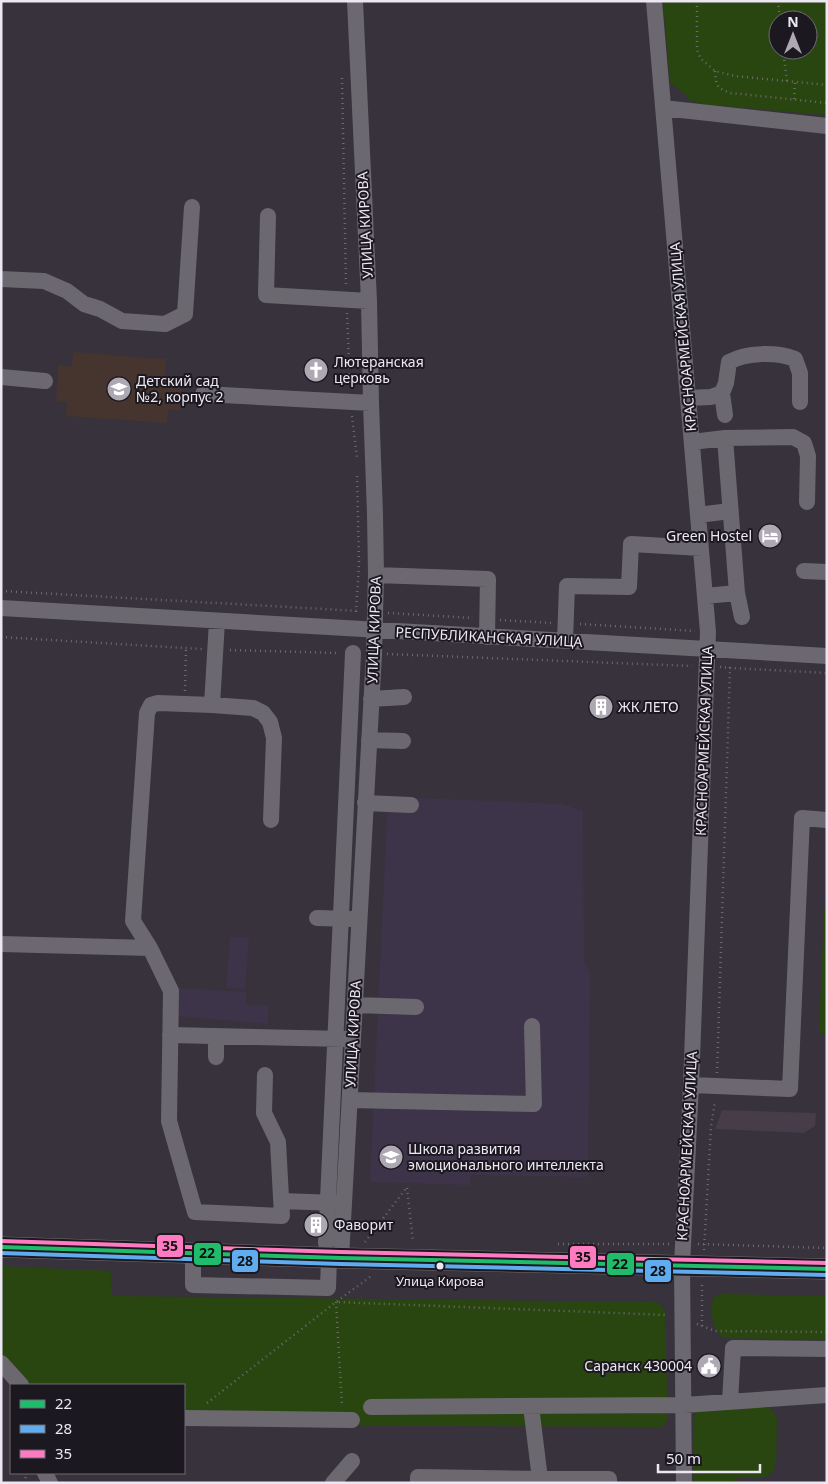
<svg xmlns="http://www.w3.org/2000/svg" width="828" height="1484" viewBox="0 0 828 1484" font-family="'Noto Sans',sans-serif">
  <rect width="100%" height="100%" fill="#37323c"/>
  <!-- built -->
  <path fill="#3e344a" d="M 392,797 L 562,804 L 583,811 L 584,961 L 590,972 L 588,1177 L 470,1175 L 470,1185 L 370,1182 L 387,816 Z
    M 230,937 L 249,938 L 245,989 L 226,988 Z
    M 177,988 L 246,992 L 246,1005 L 268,1006 L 268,1024 L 176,1016 Z"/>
  <!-- industrial -->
  <path fill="#463c4a" d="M 722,1110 L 816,1113 L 815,1126 L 804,1133 L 715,1129 Z"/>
  <!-- education -->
  <path fill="#45352e" d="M 73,352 L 166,359 L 165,375 L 182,377 L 180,410 L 168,410 L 167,423 L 66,416 L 67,402 L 56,401 L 58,365 L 72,366 Z"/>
  <!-- green -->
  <path fill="#294510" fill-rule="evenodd" d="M 663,1 L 827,1 L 827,115 L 699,104 L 694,101 L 688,100 L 686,95 L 670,83 ZM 778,20 L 808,20 L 808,50 L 778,50 Z
    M 824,910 L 827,910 L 827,1035 L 819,1033 Z
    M 1,1266 L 111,1271 L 112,1296 L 655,1302 L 662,1305 L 665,1312 L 668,1420 L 662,1427 L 184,1425 L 184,1385 L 27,1385 L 1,1354 Z
    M 721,1294 L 827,1296 L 827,1340 L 723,1338 C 712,1330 708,1309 714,1297 Z
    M 768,1407 L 774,1412 L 777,1419 L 776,1462 L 773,1472 L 764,1478 L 739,1478 L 732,1483 L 693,1483 L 693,1420 L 696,1411 Z"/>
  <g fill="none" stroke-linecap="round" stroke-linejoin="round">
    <!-- path -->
    <path stroke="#6e6a72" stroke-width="2.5" stroke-dasharray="1 4" stroke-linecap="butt" d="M 697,1 L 697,50 L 701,59 L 715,71 L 735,76 L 827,85
      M 778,1 L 780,20
      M 783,50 L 787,81
      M 715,71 C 716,87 717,88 731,93 L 827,103
      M 342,78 L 346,285
      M 794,99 L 795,82
      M 347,313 L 350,388
      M 352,416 L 357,458
      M 1,591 L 360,611
      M 356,612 L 359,564 L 357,473
      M 388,613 L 473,618
      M 500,620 L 552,623
      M 580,624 L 695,631
      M 1,637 L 202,649
      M 230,650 L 339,653
      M 387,654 L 692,666
      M 720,667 L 730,668 L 731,664
      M 185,691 L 186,648
      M 717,1073 L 730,668 L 827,673
      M 407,1188 L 413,1242
      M 365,1242 L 407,1187
      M 558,1244 L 670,1244
      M 698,1244 L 827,1248
      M 704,1250 L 711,1127 L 715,1101
      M 370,1277 L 336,1302 L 668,1315
      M 336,1302 L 342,1406
      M 697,1324 L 715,1331 L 827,1332
      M 702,1326 L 702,1283
      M 207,1403 L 336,1302
      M 25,1483 L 26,1473"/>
    <!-- minor -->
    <path stroke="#6c6870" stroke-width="16" d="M 654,1 L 708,632 L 691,1085 L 682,1265 L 684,1483
      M 663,108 L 827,126
      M 268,216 L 266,295 L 369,301
      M 1,279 L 44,281 L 67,291 L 84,304 L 100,309 L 122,321 L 165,324 L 185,314 L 192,207
      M 1,377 L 45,381
      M 722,393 L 725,415
      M 203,394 L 371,403
      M 688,398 L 711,397 L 722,393 L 726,383 L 729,362 C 747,352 777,352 795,359 L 800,373 L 800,402
      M 692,442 L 725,438 L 793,437 L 804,443 L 808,456 L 807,502
      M 698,515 L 730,511
      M 804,571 L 827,572
      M 376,575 L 488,579 L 487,637
      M 737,593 L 742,617
      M 705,596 L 737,593 L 725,438
      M 1,608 L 827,656
      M 217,621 L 212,705 L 158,703 L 151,705 L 147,713 L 133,921 L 150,948 L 171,991 L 169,1121 L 195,1212 L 282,1216 L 278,1142 L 264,1113 L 265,1075
      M 565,641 L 567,586 L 629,587 L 631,544 L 701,548
      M 371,699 L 404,697
      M 212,705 L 253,708 L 263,713 L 270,722 L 274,738 L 271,820
      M 369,740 L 403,741
      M 365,803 L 411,805
      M 317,918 L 352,919
      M 1,944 L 150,948
      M 355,1005 L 416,1007
      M 170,1035 L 345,1039
      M 216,1036 L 216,1057
      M 691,1085 L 790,1089 L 802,818 L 827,820
      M 350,1100 L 534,1104 L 532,1026
      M 282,1201 L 337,1203
      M 326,1243 L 353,653
      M 193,1253 L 193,1285 L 328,1288 L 329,1258
      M 341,1258 L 374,654 L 376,575 L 375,514 L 371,403 L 369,301 L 355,1
      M 1,1363 L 21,1385
      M 730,1402 L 733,1348 L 827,1349
      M 371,1407 L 684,1405 L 827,1395
      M 184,1418 L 352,1420
      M 45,1473 L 50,1483
      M 333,1483 L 352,1461
      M 418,1483 L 418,1477 L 540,1479 L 531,1406
      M 541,1483 L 540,1479 L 609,1479 L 609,1483"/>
    <!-- major -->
    <path stroke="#756e6e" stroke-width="21" d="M 1,1247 L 341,1258 L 827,1269"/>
    <defs>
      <path id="bus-1" d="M 1,1247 L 341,1258 L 827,1269"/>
      <path id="bus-2" d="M 1,1253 L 341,1264 L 827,1275"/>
      <path id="bus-3" d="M 1,1241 L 341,1252 L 827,1263"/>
    </defs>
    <!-- bus-1 casing -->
    <use href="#bus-1" stroke="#1c1820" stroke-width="8"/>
    <!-- bus-2 casing -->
    <use href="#bus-2" stroke="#1c1820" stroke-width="8"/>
    <!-- bus-3 casing -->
    <use href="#bus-3" stroke="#1c1820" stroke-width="8"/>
    <!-- bus-1 -->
    <use href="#bus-1" stroke="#20bc6c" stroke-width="4"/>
    <!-- bus-2 -->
    <use href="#bus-2" stroke="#60acee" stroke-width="4"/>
    <!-- bus-3 -->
    <use href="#bus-3" stroke="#fe7ac1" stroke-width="4"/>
  </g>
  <!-- icons -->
  <defs>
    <symbol id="church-disc" viewBox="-11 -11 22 22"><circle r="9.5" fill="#ada8b2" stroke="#1c1820"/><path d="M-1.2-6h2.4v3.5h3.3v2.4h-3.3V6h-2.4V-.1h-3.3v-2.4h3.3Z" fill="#fff"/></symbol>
    <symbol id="school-disc" viewBox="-11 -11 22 22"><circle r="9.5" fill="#ada8b2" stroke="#1c1820"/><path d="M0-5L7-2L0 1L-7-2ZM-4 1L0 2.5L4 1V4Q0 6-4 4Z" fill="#fff"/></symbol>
    <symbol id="hotel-disc" viewBox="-11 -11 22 22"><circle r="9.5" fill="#ada8b2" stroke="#1c1820"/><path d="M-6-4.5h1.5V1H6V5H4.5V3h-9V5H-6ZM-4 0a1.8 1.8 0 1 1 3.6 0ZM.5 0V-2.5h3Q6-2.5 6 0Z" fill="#fff"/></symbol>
    <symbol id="building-disc" viewBox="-11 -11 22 22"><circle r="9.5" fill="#ada8b2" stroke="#1c1820"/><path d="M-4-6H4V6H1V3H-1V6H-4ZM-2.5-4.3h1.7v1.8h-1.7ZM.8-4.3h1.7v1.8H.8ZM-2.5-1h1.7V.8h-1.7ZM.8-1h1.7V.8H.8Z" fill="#fff"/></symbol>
    <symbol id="civic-disc" viewBox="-11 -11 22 22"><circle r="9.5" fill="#ada8b2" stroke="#1c1820"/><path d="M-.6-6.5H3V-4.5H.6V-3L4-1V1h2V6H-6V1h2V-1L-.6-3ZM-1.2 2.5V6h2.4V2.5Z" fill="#fff"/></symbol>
  </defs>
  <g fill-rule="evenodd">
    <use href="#church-disc" x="302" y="356" width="28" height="28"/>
    <use href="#school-disc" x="105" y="375" width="28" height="28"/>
    <use href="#hotel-disc" x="756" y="522" width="28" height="28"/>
    <use href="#building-disc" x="587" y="693" width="28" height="28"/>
    <use href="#school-disc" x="377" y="1143" width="28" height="28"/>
    <use href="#building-disc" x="302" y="1211" width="28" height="28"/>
    <use href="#civic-disc" x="695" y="1352" width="28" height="28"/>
  </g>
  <!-- markers -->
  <circle fill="#ece7f2" stroke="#1c1820" stroke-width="2" cx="440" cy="1266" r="4.5"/>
  <g text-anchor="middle" stroke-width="4" stroke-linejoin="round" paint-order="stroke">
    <!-- bus labels -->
    <g font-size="13" fill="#ece7f2" stroke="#1c1820">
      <text x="440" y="1286">Улица Кирова</text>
    </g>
    <!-- street labels -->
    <g font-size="14" fill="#ece7f2" stroke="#1c1820">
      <text transform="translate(365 225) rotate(-93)" y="5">УЛИЦА КИРОВА</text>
      <text transform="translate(683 337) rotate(-95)" y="5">КРАСНОАРМЕЙСКАЯ УЛИЦА</text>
      <text transform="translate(374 630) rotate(-88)" y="5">УЛИЦА КИРОВА</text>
      <text transform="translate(489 637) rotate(3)" y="5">РЕСПУБЛИКАНСКАЯ УЛИЦА</text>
      <text transform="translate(704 741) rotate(-88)" y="5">КРАСНОАРМЕЙСКАЯ УЛИЦА</text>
      <text transform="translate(353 1034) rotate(-87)" y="5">УЛИЦА КИРОВА</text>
      <text transform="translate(687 1146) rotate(-87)" y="5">КРАСНОАРМЕЙСКАЯ УЛИЦА</text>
    </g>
    <!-- poi labels -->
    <g font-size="14" fill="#ece7f2" stroke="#1c1820" text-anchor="start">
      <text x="334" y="367">Лютеранская<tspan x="334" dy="16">церковь</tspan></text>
      <text x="136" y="386">Детский сад<tspan x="136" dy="16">№2, корпус 2</tspan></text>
      <text x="752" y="541" text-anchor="end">Green Hostel</text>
      <text x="618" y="712">ЖК ЛЕТО</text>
      <text x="408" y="1154">Школа развития<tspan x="408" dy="16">эмоционального интеллекта</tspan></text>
      <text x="334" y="1230">Фаворит</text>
      <text x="692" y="1371" text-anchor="end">Саранск 430004</text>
    </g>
  </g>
  <g stroke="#1c1820" stroke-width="2">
    <rect x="156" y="1234" width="28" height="24" rx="5" fill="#fe7ac1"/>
    <rect x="193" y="1242" width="29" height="24" rx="5" fill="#20bc6c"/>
    <rect x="569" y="1245" width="28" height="24" rx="5" fill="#fe7ac1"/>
    <rect x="231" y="1249" width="28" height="24" rx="5" fill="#60acee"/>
    <rect x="606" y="1252" width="29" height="24" rx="5" fill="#20bc6c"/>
    <rect x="644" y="1259" width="28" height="24" rx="5" fill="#60acee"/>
  </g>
  <g font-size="14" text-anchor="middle" font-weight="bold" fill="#111">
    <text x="170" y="1251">35</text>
    <text x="207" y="1258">22</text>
    <text x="583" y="1262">35</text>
    <text x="245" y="1266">28</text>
    <text x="620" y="1269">22</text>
    <text x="658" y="1276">28</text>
  </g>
  <!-- border -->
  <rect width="828" height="1484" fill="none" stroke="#ece7f2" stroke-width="5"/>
  <!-- legend -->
  <rect x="10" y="1384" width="175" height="90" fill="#1c1820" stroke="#6f6b74"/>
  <rect x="20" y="1400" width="25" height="8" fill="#20bc6c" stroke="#6f6b74"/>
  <text x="55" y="1409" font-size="15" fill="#ece7f2">22</text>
  <rect x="20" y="1425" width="25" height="8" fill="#60acee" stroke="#6f6b74"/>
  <text x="55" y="1434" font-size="15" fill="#ece7f2">28</text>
  <rect x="20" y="1450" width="25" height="8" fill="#fe7ac1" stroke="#6f6b74"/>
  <text x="55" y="1459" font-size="15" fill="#ece7f2">35</text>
  <!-- north arrow -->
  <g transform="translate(793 35)"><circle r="24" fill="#1c1820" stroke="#6f6b74"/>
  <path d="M0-4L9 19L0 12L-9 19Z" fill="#ada8b2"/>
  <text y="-8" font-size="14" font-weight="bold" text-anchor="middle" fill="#ece7f2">N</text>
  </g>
  <!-- scale -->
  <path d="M658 1464v8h102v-8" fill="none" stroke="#ece7f2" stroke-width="2.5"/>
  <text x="666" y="1464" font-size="15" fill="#ece7f2" stroke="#1c1820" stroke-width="4" paint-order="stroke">50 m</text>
</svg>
